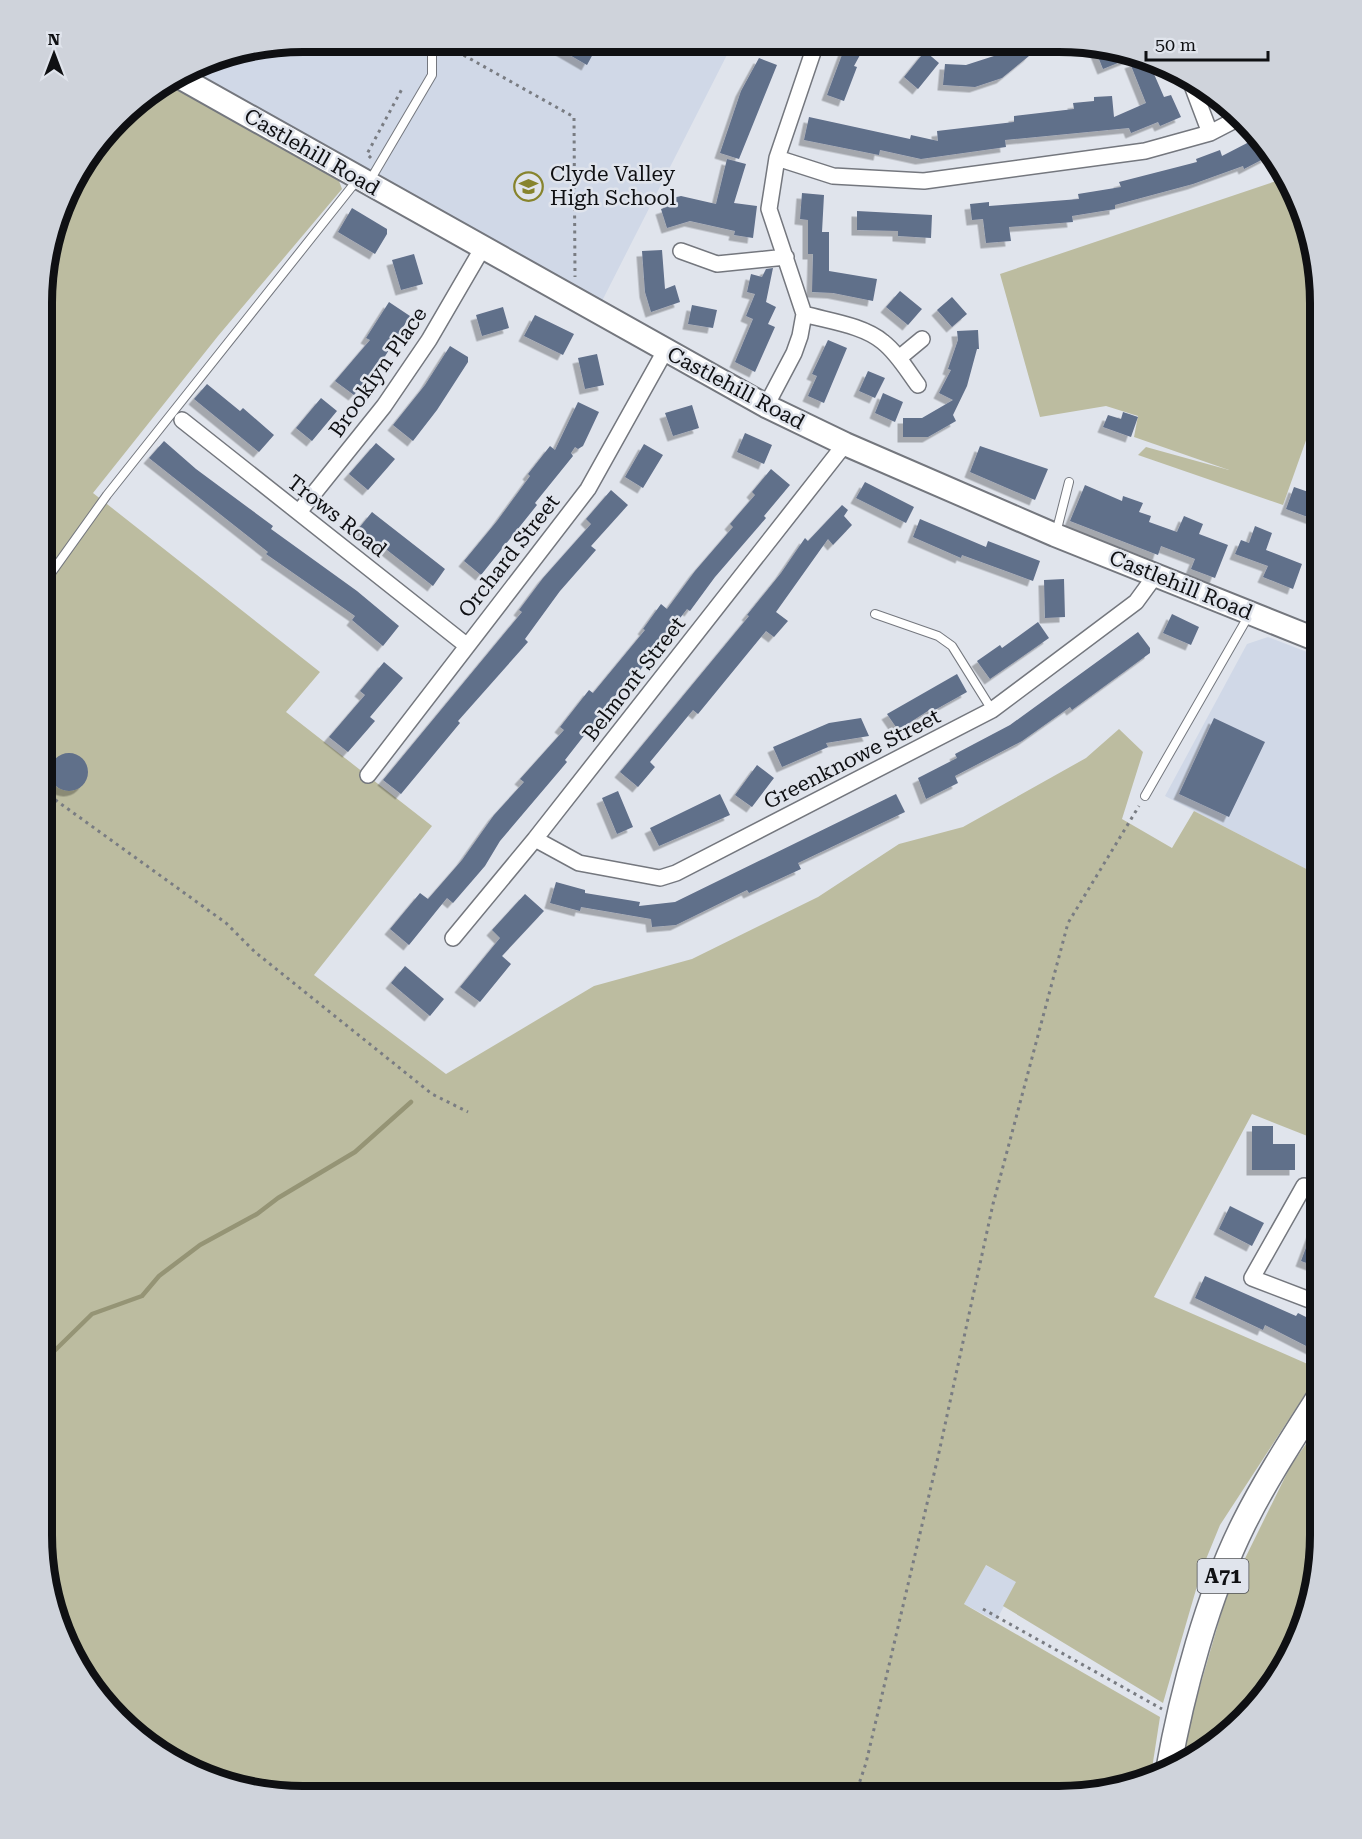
<svg xmlns="http://www.w3.org/2000/svg" width="1362" height="1839" viewBox="0 0 1362 1839" font-family="'Roboto Serif',serif">
  <defs>
    <filter id="shadow"><feDropShadow dx="-5.5" dy="5.5" stdDeviation="0" flood-color="#0004"/></filter>
  </defs>
  <rect width="100%" height="100%" fill="#e0e4ec"/>
  <!-- built -->
  <path fill="#d0d8e7" d="M 304,42 L 733,43 L 602,301 L 193,71 L 219,56 Z
    M 1268,637 L 1320,657 L 1320,876 L 1165,796 L 1247,644 Z
    M 985,1565 L 1017,1582 L 996,1621 L 964,1604 Z"/>
  <!-- green -->
  <path fill="#bcbca0" d="M 170,84 L 339,181 L 342,189 L 218,336 L 93,493 L 320,672 L 286,712 L 432,826 L 314,975 L 446,1074 L 594,986 L 692,959 L 818,897 L 899,844 L 963,827 L 1086,758 L 1119,729 L 1143,752 L 1122,819 L 1172,848 L 1194,811 L 1320,876 L 1320,1141 L 1252,1114 L 1154,1297 L 1319,1369 L 1319,1373 L 1220,1525 L 1202,1569 L 1163,1703 L 1003,1606 L 1016,1582 L 986,1565 L 964,1604 L 1160,1717 L 1151,1775 L 1058,1797 L 270,1795 L 158,1753 L 107,1708 L 69,1651 L 42,1535 L 44,269 L 77,173 L 131,107 Z
    M 1285,178 L 1293,188 L 1320,304 L 1320,401 L 1283,505 L 1138,455 L 1146,447 L 1229,470 L 1134,437 L 1138,416 L 1106,406 L 1040,417 L 1000,274 Z
    M 1319,1425 L 1319,1553 L 1306,1620 L 1276,1681 L 1231,1732 L 1183,1764 L 1189,1724 L 1226,1597 L 1290,1467 Z"/>
  <g fill="none" stroke-linecap="round" stroke-linejoin="round">
    <!-- stream -->
    <path stroke="#959475" stroke-width="4.5" d="M 42,1363 L 92,1314 L 142,1296 L 159,1276 L 200,1245 L 257,1214 L 278,1198 L 355,1152 L 411,1102"/>
  </g>
  <!-- building -->
  <path fill="#616f8a" filter="url(#shadow)" d="M 549,43 L 599,43 L 587,65 Z
    M 846,44 L 866,44 L 854,66 L 857,67 L 844,101 L 827,95 Z
    M 1011,44 L 1038,44 L 1029,56 L 1002,78 L 975,87 L 943,85 L 945,64 L 966,65 L 997,55 Z
    M 1093,44 L 1119,51 L 1135,56 L 1103,69 Z
    M 925,51 L 939,63 L 918,89 L 904,77 Z
    M 759,58 L 777,65 L 739,159 L 720,153 L 741,91 Z
    M 1143,58 L 1152,60 L 1157,73 L 1154,74 L 1164,97 L 1171,95 L 1181,117 L 1160,126 L 1158,122 L 1131,133 L 1129,128 L 1005,140 L 1006,147 L 921,159 L 880,150 L 879,155 L 804,140 L 809,117 L 910,139 L 911,135 L 938,141 L 937,131 L 1014,122 L 1014,116 L 1074,109 L 1073,103 L 1094,101 L 1094,97 L 1112,96 L 1114,117 L 1146,103 L 1130,63 Z
    M 1253,140 L 1267,157 L 1244,169 L 1243,166 L 1193,184 L 1115,205 L 1115,209 L 1072,216 L 1073,222 L 1009,227 L 1011,241 L 986,243 L 983,219 L 972,220 L 970,204 L 989,202 L 989,206 L 1079,199 L 1078,194 L 1121,187 L 1119,182 L 1197,162 L 1196,159 L 1220,150 L 1222,156 Z
    M 727,159 L 746,164 L 734,203 L 757,206 L 753,238 L 734,235 L 735,231 L 690,221 L 667,228 L 661,209 L 670,206 L 668,199 L 681,196 L 716,204 Z
    M 802,193 L 824,195 L 822,232 L 829,232 L 829,271 L 877,279 L 873,301 L 833,293 L 812,292 L 813,254 L 808,254 L 808,220 L 800,219 Z
    M 352,208 L 387,229 L 387,234 L 375,254 L 338,232 Z
    M 857,211 L 932,215 L 931,238 L 898,236 L 898,231 L 857,230 Z
    M 662,250 L 665,289 L 675,285 L 680,302 L 651,312 L 645,292 L 642,251 Z
    M 414,254 L 423,284 L 401,290 L 392,260 Z
    M 773,268 L 766,302 L 776,307 L 768,324 L 775,327 L 755,372 L 735,362 L 753,319 L 746,316 L 755,294 L 747,292 L 751,274 L 762,277 L 766,269 Z
    M 900,291 L 922,309 L 908,325 L 886,307 Z
    M 952,297 L 967,314 L 952,327 L 937,310 Z
    M 389,302 L 410,316 L 379,366 L 354,395 L 335,381 L 370,340 L 366,338 Z
    M 692,305 L 717,310 L 713,328 L 688,324 Z
    M 503,307 L 509,328 L 482,336 L 476,315 Z
    M 535,315 L 574,334 L 563,355 L 524,336 Z
    M 978,330 L 979,349 L 977,349 L 967,386 L 953,415 L 956,421 L 928,437 L 903,437 L 903,418 L 922,418 L 953,400 L 939,393 L 951,370 L 948,369 L 958,340 L 957,331 Z
    M 828,340 L 847,348 L 824,403 L 808,396 L 817,376 L 812,374 Z
    M 450,346 L 468,357 L 468,362 L 437,410 L 413,441 L 393,425 L 425,385 Z
    M 597,354 L 604,385 L 585,389 L 578,358 Z
    M 868,371 L 885,378 L 875,398 L 859,391 Z
    M 207,384 L 240,411 L 243,408 L 274,435 L 259,452 L 194,399 Z
    M 883,393 L 903,402 L 895,422 L 875,413 Z
    M 321,398 L 337,411 L 312,441 L 296,428 Z
    M 578,402 L 599,412 L 583,446 L 578,449 L 575,447 L 571,453 L 573,456 L 535,503 L 537,505 L 481,575 L 464,561 L 497,521 L 530,476 L 528,474 L 550,446 L 555,450 Z
    M 692,405 L 699,428 L 673,436 L 665,413 Z
    M 1123,412 L 1138,417 L 1131,437 L 1103,427 L 1108,415 L 1121,419 Z
    M 745,433 L 772,445 L 764,464 L 737,452 Z
    M 164,441 L 196,469 L 273,526 L 271,529 L 357,591 L 399,626 L 383,646 L 352,620 L 355,616 L 266,554 L 268,552 L 149,458 Z
    M 376,443 L 395,459 L 368,490 L 349,474 Z
    M 644,444 L 663,455 L 643,488 L 625,477 Z
    M 980,446 L 1048,469 L 1035,500 L 970,472 Z
    M 771,469 L 790,485 L 764,516 L 766,518 L 715,577 L 690,611 L 687,609 L 625,690 L 622,687 L 565,760 L 567,762 L 500,841 L 485,866 L 453,903 L 447,898 L 409,945 L 390,929 L 420,893 L 428,899 L 462,860 L 494,815 L 524,782 L 520,779 L 564,730 L 560,727 L 589,690 L 593,693 L 645,630 L 643,629 L 661,604 L 667,609 L 695,571 L 733,527 L 730,524 L 755,495 L 752,492 Z
    M 865,482 L 914,507 L 906,523 L 856,498 Z
    M 1085,485 L 1122,501 L 1123,496 L 1143,503 L 1139,512 L 1151,516 L 1149,522 L 1177,532 L 1184,516 L 1203,524 L 1199,534 L 1228,545 L 1215,578 L 1191,569 L 1195,559 L 1161,546 L 1158,555 L 1070,521 Z
    M 1294,487 L 1320,496 L 1320,511 L 1316,520 L 1286,509 Z
    M 611,490 L 628,505 L 591,546 L 596,550 L 560,591 L 525,639 L 528,642 L 458,721 L 460,723 L 401,794 L 383,780 L 522,612 L 519,610 L 543,578 L 591,524 L 586,519 Z
    M 842,505 L 848,510 L 844,516 L 852,525 L 833,545 L 828,539 L 776,612 L 788,621 L 774,637 L 766,631 L 698,714 L 693,710 L 650,762 L 655,767 L 638,787 L 620,772 L 749,616 L 747,615 L 781,573 L 805,538 L 808,541 Z
    M 372,512 L 445,569 L 433,586 L 359,528 Z
    M 920,519 L 986,547 L 988,541 L 1040,561 L 1033,581 L 962,555 L 961,558 L 913,537 Z
    M 1255,526 L 1272,533 L 1266,550 L 1302,564 L 1293,589 L 1263,577 L 1268,566 L 1235,554 L 1241,540 L 1249,543 Z
    M 1064,579 L 1065,617 L 1045,618 L 1044,580 Z
    M 1172,614 L 1199,627 L 1191,645 L 1163,633 Z
    M 1038,622 L 1049,638 L 990,679 L 977,661 L 1000,645 L 1002,648 Z
    M 1138,632 L 1150,648 L 1150,653 L 1072,710 L 1070,707 L 1022,741 L 955,776 L 958,783 L 926,799 L 918,778 L 957,758 L 955,754 L 1010,725 Z
    M 384,662 L 403,678 L 370,717 L 375,721 L 348,752 L 329,737 L 365,695 L 360,691 Z
    M 957,674 L 967,692 L 933,711 L 931,709 L 898,730 L 887,714 Z
    M 861,718 L 869,736 L 826,743 L 828,747 L 782,767 L 773,747 L 829,723 Z
    M 1214,718 L 1265,742 L 1229,817 L 1179,794 Z
    M50 772a19 19 0 1 1 38 0a19 19 0 1 1-38 0Z
    M 757,765 L 774,778 L 752,807 L 735,795 Z
    M 618,791 L 633,827 L 617,834 L 602,798 Z
    M 720,794 L 730,815 L 659,846 L 650,828 Z
    M 896,794 L 905,812 L 798,863 L 801,869 L 749,893 L 747,890 L 676,925 L 652,927 L 651,919 L 581,907 L 580,911 L 550,903 L 556,882 L 585,890 L 585,893 L 640,902 L 639,906 L 675,902 Z
    M 525,894 L 544,911 L 502,956 L 511,964 L 480,1002 L 460,987 L 500,938 L 492,930 Z
    M 405,966 L 444,999 L 430,1016 L 391,983 Z
    M 1252,1126 L 1273,1126 L 1273,1144 L 1295,1144 L 1295,1170 L 1252,1170 Z
    M 1230,1206 L 1264,1223 L 1252,1246 L 1219,1229 Z
    M 1318,1216 L 1320,1216 L 1320,1268 L 1301,1261 Z
    M 1205,1276 L 1296,1316 L 1298,1313 L 1320,1324 L 1320,1344 L 1316,1351 L 1265,1325 L 1263,1330 L 1195,1298 Z"/>
  <g fill="none" stroke-linecap="round" stroke-linejoin="round">
    <defs>
      <path id="service" d="M 369,182 L 432,75 L 432,42
        M 1056,533 L 1069,482
        M 44,583 L 107,495 L 358,179
        M 875,614 L 938,636 L 952,646 L 992,710
        M 1320,777 L 1311,773 L 1320,750
        M 1145,796 L 1249,615"/>
      <path id="minor" d="M 1190,80 L 1210,133
        M 777,158 L 833,176 L 924,181 L 1145,151 L 1210,133 L 1237,119
        M 681,251 L 717,264 L 786,257
        M 804,314 C 828,321 863,325 883,342 C 897,353 907,370 918,385
        M 899,358 L 922,339
        M 766,406 L 794,353 L 800,336 L 804,314 L 769,209 L 777,158 L 816,43
        M 182,420 L 466,645
        M 299,512 L 384,406 L 429,340 L 482,249
        M 368,775 L 588,489 L 665,351
        M 535,839 L 579,863 L 660,878 L 676,873 L 992,710 L 1136,602 L 1155,576
        M 453,938 L 535,839 L 845,444
        M 1304,1186 L 1252,1278 L 1320,1304"/>
      <path id="secondary" d="M 181,78 L 766,406 L 845,444 L 1055,535 L 1320,641"/>
      <path id="primary" d="M 1168,1771 C 1182,1692 1208,1595 1244,1523 C 1266,1479 1293,1438 1319,1397"/>
    </defs>
    <!-- service casing -->
    <use href="#service" stroke="#74777e" stroke-width="10"/>
    <!-- minor casing -->
    <use href="#minor" stroke="#74777e" stroke-width="18"/>
    <!-- secondary casing -->
    <use href="#secondary" stroke="#74777e" stroke-width="26"/>
    <!-- primary casing -->
    <use href="#primary" stroke="#74777e" stroke-width="27"/>
    <!-- path -->
    <path stroke="#797c82" stroke-width="3" stroke-dasharray="3 4.5" stroke-linecap="butt" d="M 442,52 L 458,52 L 574,117 L 575,277
      M 371,158 L 367,154 L 403,87
      M 43,791 L 226,923 L 255,952 L 432,1094 L 468,1112
      M 983,1609 L 1162,1709
      M 855,1796 L 866,1763 L 938,1457 L 993,1204 L 1068,923 L 1139,806"/>
    <!-- service -->
    <use href="#service" stroke="#fff" stroke-width="8"/>
    <!-- minor -->
    <use href="#minor" stroke="#fff" stroke-width="15"/>
    <!-- secondary -->
    <use href="#secondary" stroke="#fff" stroke-width="22"/>
    <!-- primary -->
    <use href="#primary" stroke="#fff" stroke-width="24"/>
  </g>
  <!-- icons -->
  <defs>
    <symbol id="school-ring" viewBox="-11 -11 22 22"><circle r="9.5" fill="#e0e4ec" stroke="#87842d" stroke-width="1.5"/><path d="M0-5L7-2L0 1L-7-2ZM-4 1L0 2.5L4 1V4Q0 6-4 4Z" fill="#87842d"/></symbol>
  </defs>
  <g fill-rule="evenodd">
    <use href="#school-ring" x="512" y="170" width="33" height="33"/>
  </g>
  <g text-anchor="middle" stroke-width="5" stroke-linejoin="round" paint-order="stroke">
    <!-- shield labels -->
    <rect fill="#e0e4ec" stroke="#4e5054" stroke-width="1.5" x="1197.5" y="1559" width="51" height="34" rx="4.5"/>
    <g font-size="20" font-weight="bold" fill="#0f1013">
      <text x="1223" y="1583">A71</text>
    </g>
    <!-- street labels -->
    <g font-size="21" fill="#0f1013" stroke="#e0e4ec">
      <text transform="translate(312 152) rotate(30)" y="7">Castlehill Road</text>
      <text transform="translate(378 372) rotate(-55)" y="7">Brooklyn Place</text>
      <text transform="translate(736 388) rotate(28)" y="7">Castlehill Road</text>
      <text transform="translate(337 516) rotate(38)" y="7">Trows Road</text>
      <text transform="translate(509 556) rotate(-52)" y="7">Orchard Street</text>
      <text transform="translate(1181 585) rotate(22)" y="7">Castlehill Road</text>
      <text transform="translate(634 679) rotate(-52)" y="7">Belmont Street</text>
      <text transform="translate(852 759) rotate(-27)" y="7">Greenknowe Street</text>
    </g>
    <!-- poi labels -->
    <g font-size="21" fill="#0f1013" stroke="#e0e4ec" text-anchor="start">
      <text x="550" y="181">Clyde Valley<tspan x="550" dy="24">High School</tspan></text>
    </g>
  </g>
  <!-- crop -->
  <path d="M0 0H1362V1839H0ZM303 52H1059A251 251 0 0 1 1310 303V1535A251 251 0 0 1 1059 1786H303A251 251 0 0 1 52 1535V303A251 251 0 0 1 303 52Z" fill="#cfd3db" fill-rule="evenodd"/>
  <path fill="none" stroke="#0f1013" stroke-width="8" d="M303 52H1059A251 251 0 0 1 1310 303V1535A251 251 0 0 1 1059 1786H303A251 251 0 0 1 52 1535V303A251 251 0 0 1 303 52Z"/>
  <!-- north arrow -->
  <g transform="translate(54 54)" stroke="#e0e4ec" stroke-width="4.5" paint-order="stroke">
  <path d="M0-4.5L10 22L0 15L-10 22Z" fill="#0f1013"/>
  <text y="-9" font-size="16" font-weight="bold" text-anchor="middle" fill="#0f1013">N</text>
  </g>
  <!-- scale -->
  <path d="M1146 51v9h122v-9" fill="none" stroke="#0f1013" stroke-width="3"/>
  <text x="1155" y="51" font-size="18" fill="#0f1013" stroke="#e0e4ec" stroke-width="4.5" paint-order="stroke">50 m</text>
</svg>
